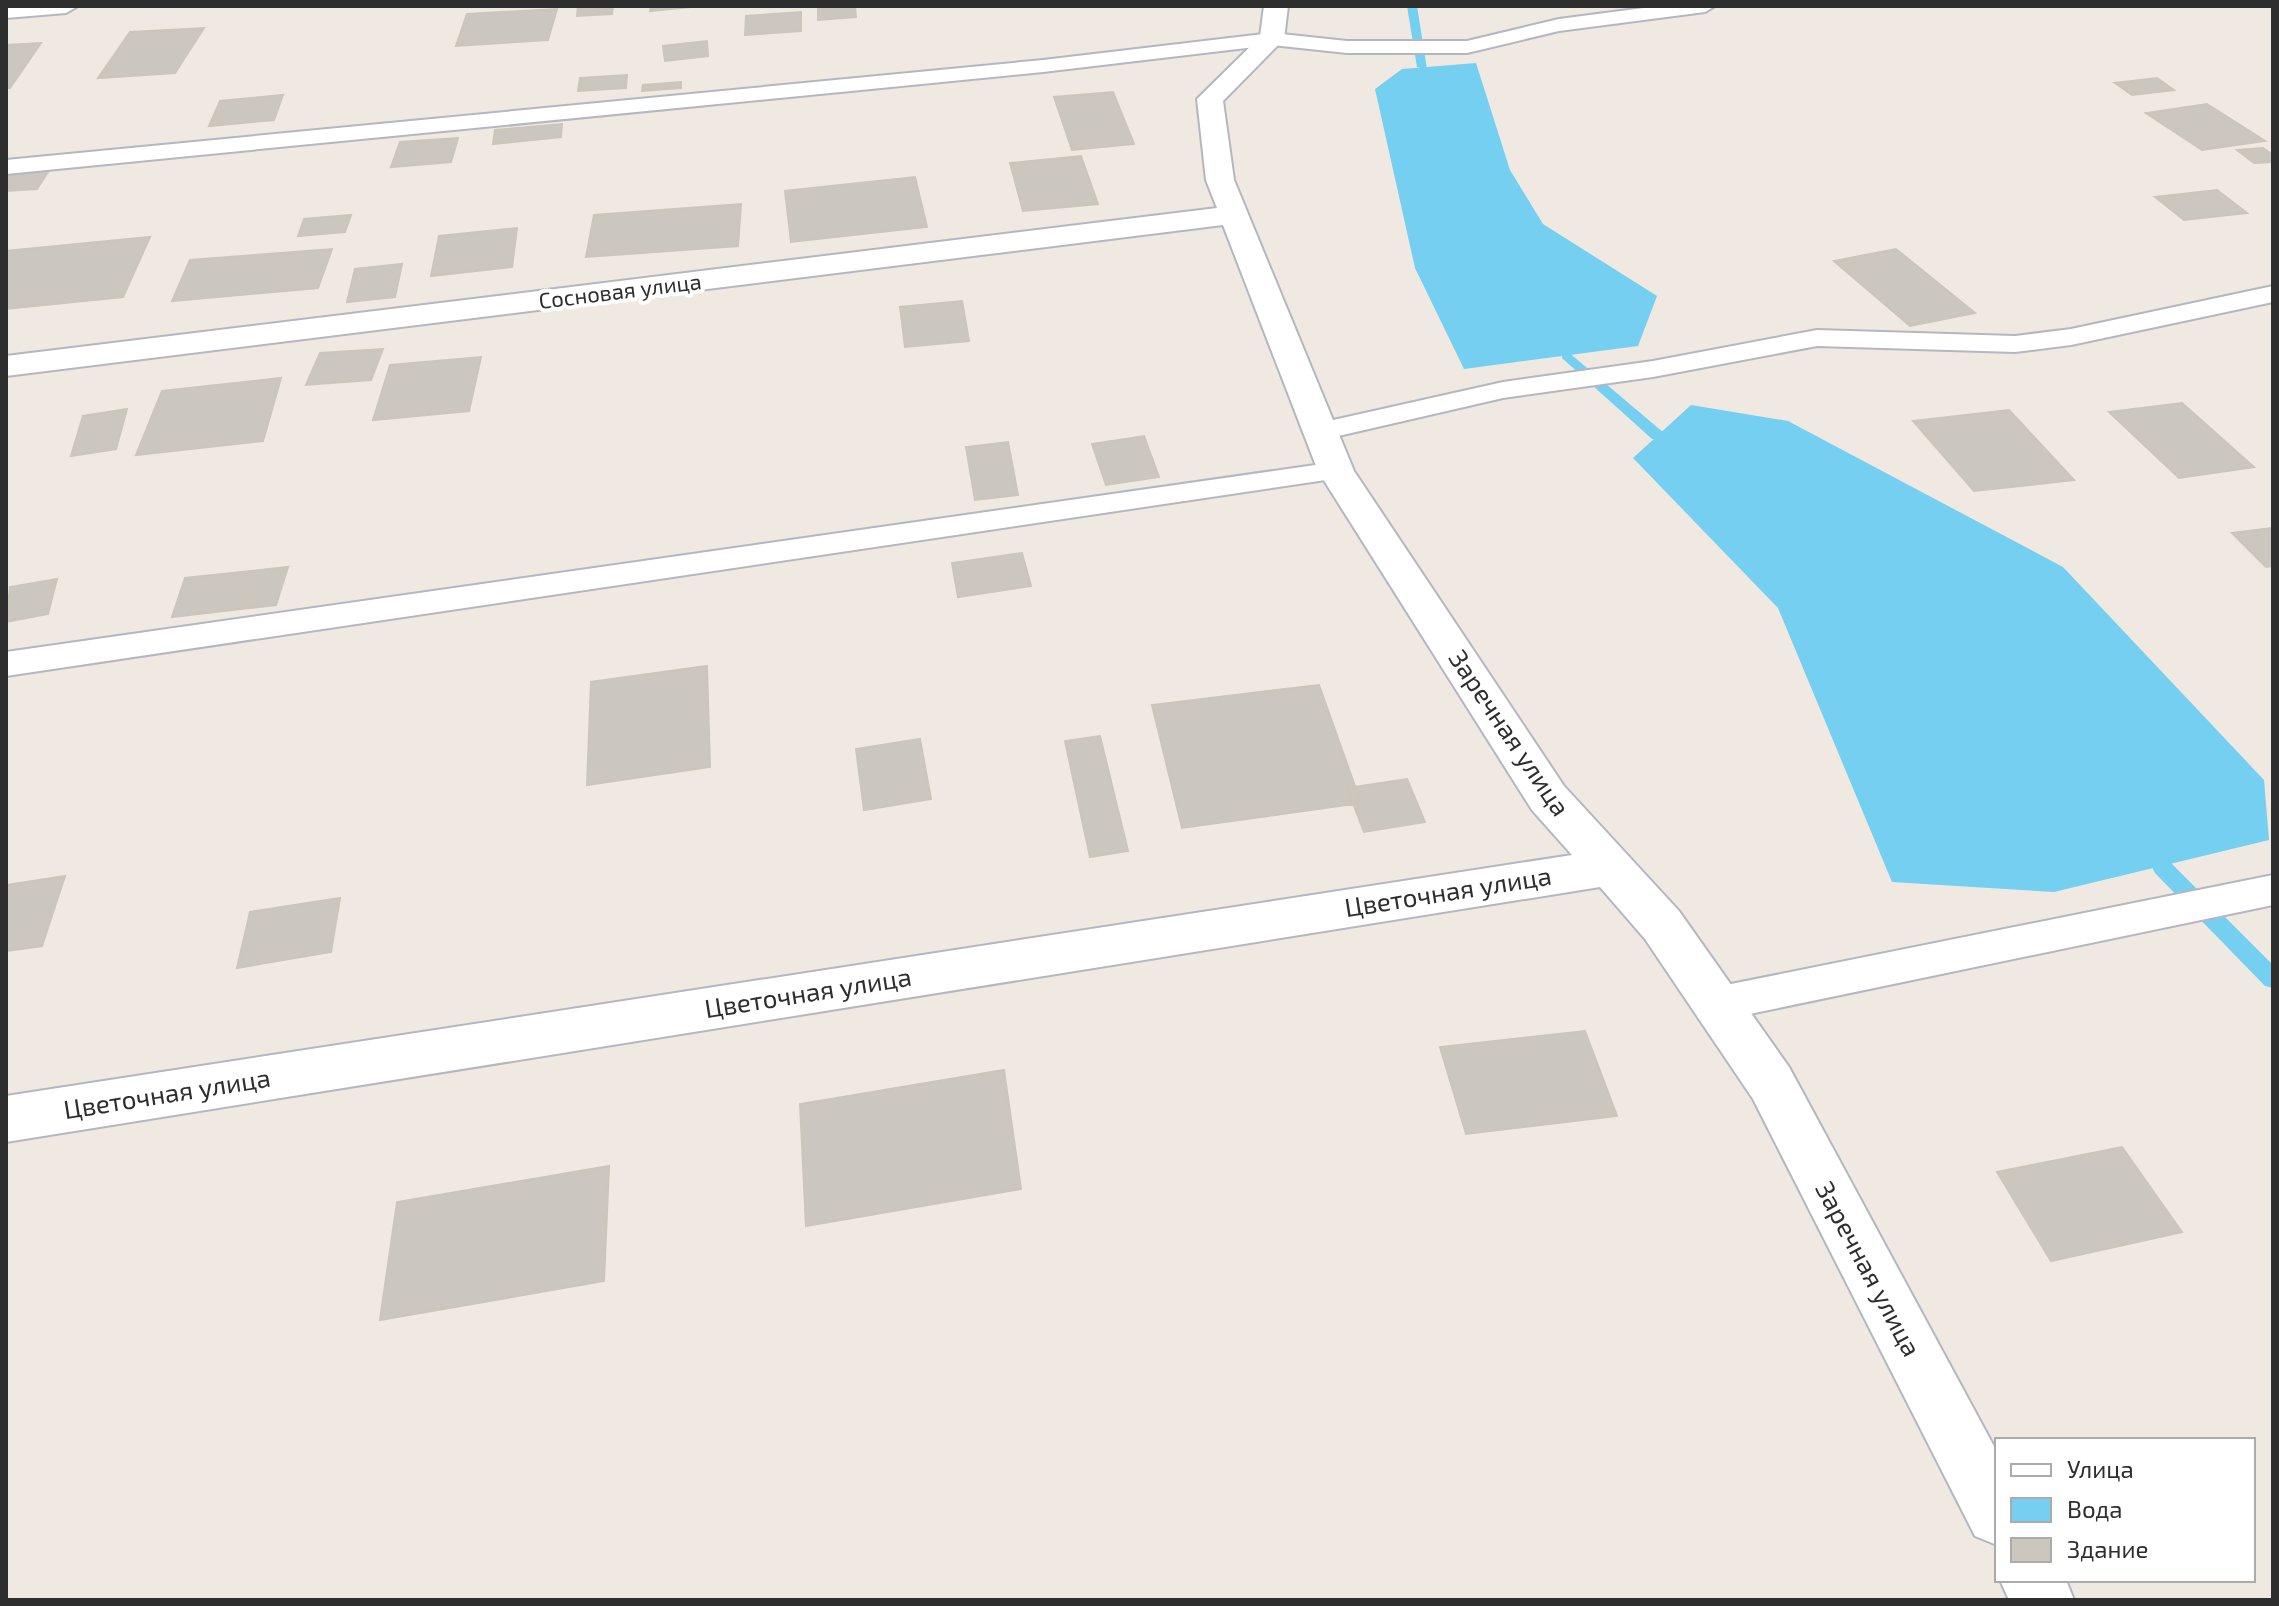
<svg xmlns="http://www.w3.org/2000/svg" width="2279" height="1606" viewBox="0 0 2279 1606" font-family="'Exo 2',sans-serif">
  <rect width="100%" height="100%" fill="#efe9e1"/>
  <!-- water -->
  <path fill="#75cff0" d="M 1476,63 L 1510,170 L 1543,224 L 1657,296 L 1638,346 L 1464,369 L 1415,268 L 1375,89 L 1402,69 Z
    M 1691,405 L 1788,421 L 2063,567 L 2264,780 L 2269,840 L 2054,892 L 1892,882 L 1778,608 L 1633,458 Z"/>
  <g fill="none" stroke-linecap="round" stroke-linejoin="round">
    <!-- stream -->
    <path fill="#75cff0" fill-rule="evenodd" d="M 1407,6 L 1417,6 L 1427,69 L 1417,67 Z
      M 1567,351 L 1664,433 L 1664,439 L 1652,439 L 1562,358 L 1562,352 Z
      M 2162,859 L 2169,861 L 2273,965 L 2273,988 L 2265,986 L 2155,873 L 2152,867 L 2155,861 Z"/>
  </g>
  <!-- building -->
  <path fill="#cbc7bf" stroke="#cbc5ba" stroke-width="2" d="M 578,6 L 613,6 L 612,14 L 577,16 Z
    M 651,6 L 701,6 L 650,11 Z
    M 855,6 L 856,17 L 818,20 L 818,7 Z
    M 557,9 L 548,40 L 456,46 L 467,14 Z
    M 801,12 L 801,31 L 745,35 L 746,16 Z
    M 204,28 L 175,73 L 98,78 L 130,32 Z
    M 707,41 L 708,56 L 665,61 L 663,46 Z
    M 41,43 L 10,88 L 6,88 L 6,45 Z
    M 627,75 L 626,88 L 578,91 L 580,78 Z
    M 2157,78 L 2174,90 L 2132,95 L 2115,83 Z
    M 681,82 L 681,88 L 642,91 L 643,85 Z
    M 1113,92 L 1134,144 L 1072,150 L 1054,97 Z
    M 283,95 L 274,120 L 209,126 L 220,101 Z
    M 2207,104 L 2265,141 L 2202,150 L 2146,113 Z
    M 562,124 L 561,137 L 493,144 L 495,130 Z
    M 458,138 L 451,162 L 391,167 L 400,142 Z
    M 2263,148 L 2273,155 L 2273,162 L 2254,163 L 2237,150 Z
    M 1081,156 L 1098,204 L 1023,211 L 1010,163 Z
    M 50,169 L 37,189 L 6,191 L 6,172 Z
    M 915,177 L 927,227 L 791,242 L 785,191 Z
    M 2217,190 L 2247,213 L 2184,220 L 2155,197 Z
    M 741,204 L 738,246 L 586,257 L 594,215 Z
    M 351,215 L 345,232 L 298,236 L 304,219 Z
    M 517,228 L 512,267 L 431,276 L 439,236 Z
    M 150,237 L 123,297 L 6,309 L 6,251 Z
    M 332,249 L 318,288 L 172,301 L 190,260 Z
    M 1896,249 L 1975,313 L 1910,326 L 1834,261 Z
    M 402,264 L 395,297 L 347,302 L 355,269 Z
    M 962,301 L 969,341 L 905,347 L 900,307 Z
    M 383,349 L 371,380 L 306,385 L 320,353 Z
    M 481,357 L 469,411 L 373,420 L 390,365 Z
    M 281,378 L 263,441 L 136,455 L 162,391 Z
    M 2182,403 L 2254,467 L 2179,478 L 2109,412 Z
    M 127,409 L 116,449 L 71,456 L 83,416 Z
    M 2009,410 L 2074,480 L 1974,491 L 1913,421 Z
    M 1144,436 L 1159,477 L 1106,485 L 1092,444 Z
    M 1008,442 L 1018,495 L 975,500 L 966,447 Z
    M 2273,528 L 2273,566 L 2266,567 L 2232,533 Z
    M 1022,553 L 1031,586 L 958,597 L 952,563 Z
    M 288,567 L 276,605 L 172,617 L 185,578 Z
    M 57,579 L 48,614 L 6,622 L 10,587 Z
    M 707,666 L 710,767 L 587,785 L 591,682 Z
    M 1319,685 L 1361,803 L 1182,828 L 1152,705 Z
    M 1100,736 L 1128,851 L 1090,857 L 1065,741 Z
    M 920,739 L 931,799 L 864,810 L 856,749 Z
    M 1407,779 L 1425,822 L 1364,832 L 1347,788 Z
    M 65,876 L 42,946 L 6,951 L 6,885 Z
    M 340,898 L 331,952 L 237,968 L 250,912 Z
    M 1585,1031 L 1617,1116 L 1466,1134 L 1440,1047 Z
    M 1004,1070 L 1021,1189 L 806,1226 L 800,1104 Z
    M 2122,1147 L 2182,1232 L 2051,1261 L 1997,1172 Z
    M 609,1166 L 604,1281 L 380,1320 L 397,1202 Z"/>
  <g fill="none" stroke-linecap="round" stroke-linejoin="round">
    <defs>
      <path id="lane" d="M 1659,6 L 1715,6 L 1705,12 L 1559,31 L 1467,53 L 1347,53 L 1272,45 L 1043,72 L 6,174 L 6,160 L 1043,60 L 1272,33 L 1347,41 L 1467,41 L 1559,19 Z
        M 2273,286 L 2273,302 L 2071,345 L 2015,352 L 1817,346 L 1653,377 L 1503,398 L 1321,440 L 1311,437 L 1307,431 L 1311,425 L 1503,382 L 1653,361 L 1817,330 L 2015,336 L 2071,329 Z
        M 1336,462 L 1346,465 L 1351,471 L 1346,477 L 6,676 L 6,652 Z
        M 2273,875 L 2273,905 L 1716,1021 L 1702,1016 L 1696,1004 L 1702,992 L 1716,987 Z"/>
      <path id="street" d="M 6,6 L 78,6 L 66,13 L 6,18 Z
        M 1264,6 L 1288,6 L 1284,39 L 1223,101 L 1234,180 L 1354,471 L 1564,786 L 1679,911 L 1789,1067 L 1997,1452 L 1997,1545 L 1975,1536 L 1753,1099 L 1645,939 L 1600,887 L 6,1142 L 6,1096 L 1572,855 L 1532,810 L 1318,471 L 1223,225 L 6,376 L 6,356 L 1217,208 L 1206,180 L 1197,99 L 1260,37 Z
        M 2000,1580 L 2066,1580 L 2074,1600 L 2009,1600 Z"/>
    </defs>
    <!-- lane casing -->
    <use href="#lane" stroke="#b4b7c1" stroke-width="4"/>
    <!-- street casing -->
    <use href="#street" stroke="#b4b7c1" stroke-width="4"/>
    <!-- lane -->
    <use href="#lane" fill="#fff" fill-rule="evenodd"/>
    <!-- street -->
    <use href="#street" fill="#fff" fill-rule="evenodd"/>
  </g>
  <g text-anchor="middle" stroke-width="8" stroke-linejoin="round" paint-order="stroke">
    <!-- far-street labels -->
    <g font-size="22" fill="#2e2e2e" stroke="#fff">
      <text transform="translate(620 291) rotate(-7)" y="8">Сосновая улица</text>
    </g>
    <!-- street labels -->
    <g font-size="26" fill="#2e2e2e" stroke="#fff">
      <text transform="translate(1509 733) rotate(56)" y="9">Заречная улица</text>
      <text transform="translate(1448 892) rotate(-9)" y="9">Цветочная улица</text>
      <text transform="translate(808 993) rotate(-9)" y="9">Цветочная улица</text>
      <text transform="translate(167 1094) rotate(-9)" y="9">Цветочная улица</text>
      <text transform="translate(1868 1269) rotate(62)" y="9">Заречная улица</text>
    </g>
  </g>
  <!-- border -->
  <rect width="2279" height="1606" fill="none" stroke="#2e2e2e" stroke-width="16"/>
  <!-- legend -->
  <rect x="1995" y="1438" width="260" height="144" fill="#ffffff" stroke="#ababab" stroke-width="2"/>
  <rect x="2011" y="1464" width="40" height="12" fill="#ffffff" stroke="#ababab" stroke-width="2"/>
  <text x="2067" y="1478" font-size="24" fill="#2e2e2e">Улица</text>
  <rect x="2011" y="1498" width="40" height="24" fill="#75cff0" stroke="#ababab" stroke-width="2"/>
  <text x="2067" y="1518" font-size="24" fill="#2e2e2e">Вода</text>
  <rect x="2011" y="1538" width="40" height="24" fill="#cbc7bf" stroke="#ababab" stroke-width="2"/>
  <text x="2067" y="1558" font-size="24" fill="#2e2e2e">Здание</text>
</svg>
